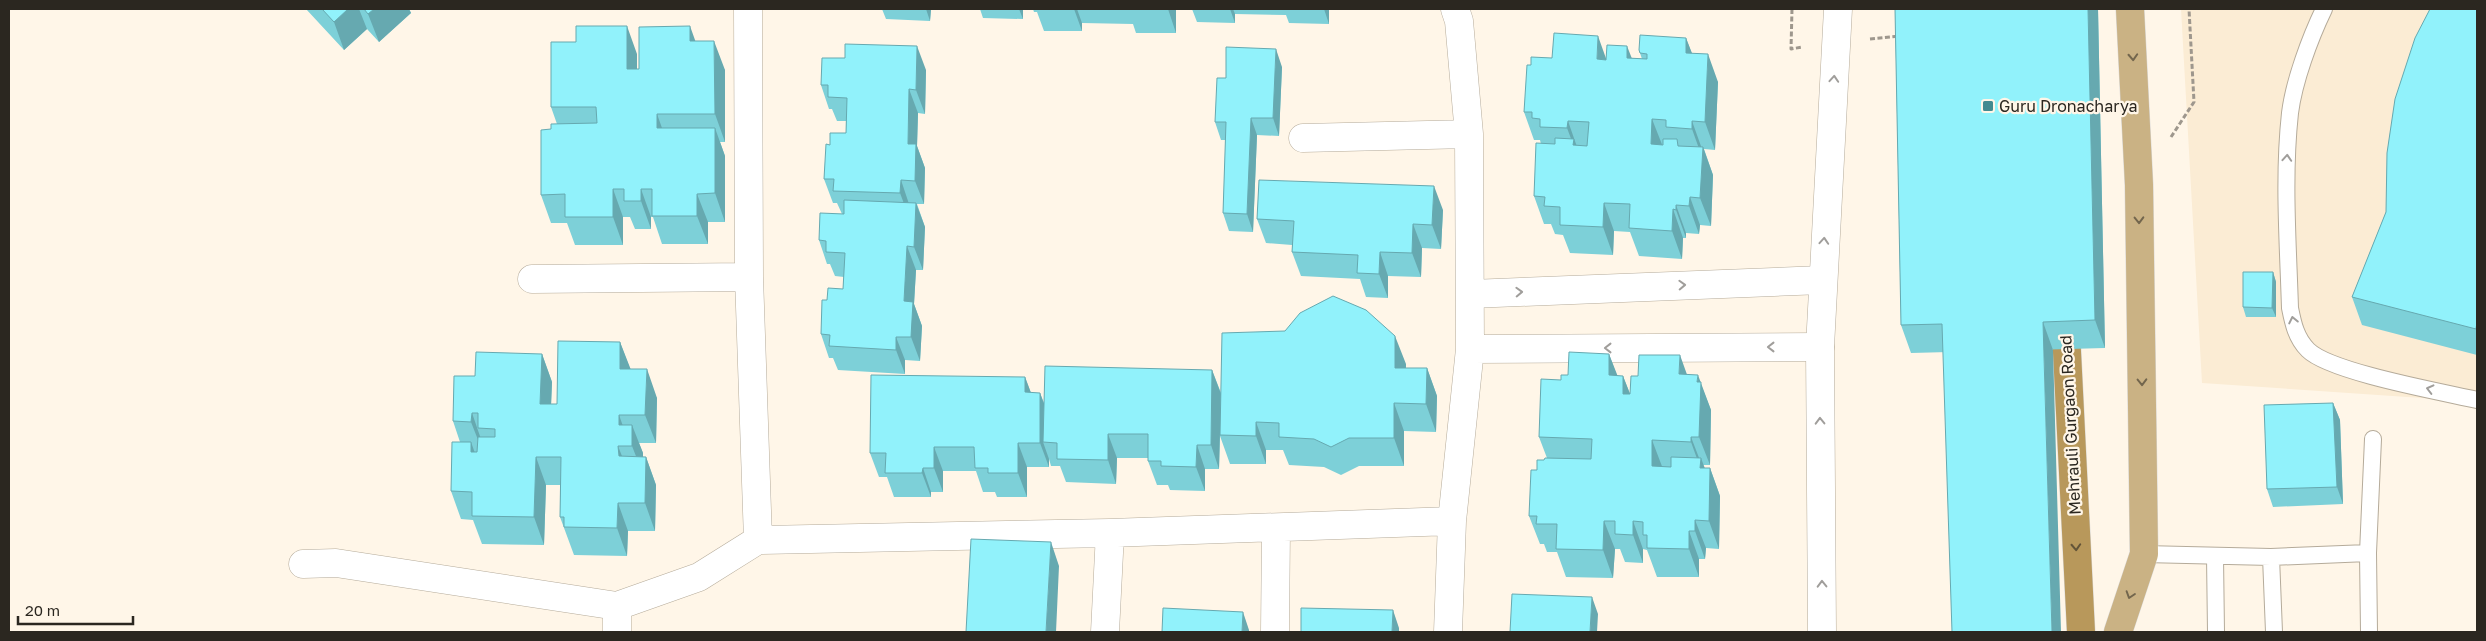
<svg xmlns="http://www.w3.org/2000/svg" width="2486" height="641" viewBox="0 0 2486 641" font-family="'Golos Text',sans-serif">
  <rect width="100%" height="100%" fill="#fff6e8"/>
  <!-- built -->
  <path fill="#fbecd4" d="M 2181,9 L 2477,9 L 2477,407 L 2451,400 L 2202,383 Z"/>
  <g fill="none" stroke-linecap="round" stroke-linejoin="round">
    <defs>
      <path id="service" d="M 2324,9 C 2310,38 2294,81 2290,113 C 2283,177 2288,243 2290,308 C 2293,323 2296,338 2308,350 C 2330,372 2442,392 2477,400
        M 2144,554 L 2271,557 L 2368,553
        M 2215,557 L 2216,632
        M 2271,557 L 2274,632
        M 2369,632 L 2368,553 L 2373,439"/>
      <path id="minor" d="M 748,9 L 749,277 L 758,540
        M 1303,138 L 1469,134
        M 532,279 L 749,277
        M 1471,294 L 1822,280
        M 1470,349 L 1820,347
        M 303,564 L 336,563 L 617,606 L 699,577 L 758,540 L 1110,533 L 1452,521
        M 617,606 L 617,632
        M 1105,632 L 1110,533
        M 1275,632 L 1276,528
        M 1448,632 L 1452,521 L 1470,349 L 1469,134 L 1459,21 L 1455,9"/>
      <path id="tertiary" d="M 1822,632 L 1820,347 L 1838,9"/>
      <path id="primary" d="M 2118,632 L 2144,554 L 2139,185 L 2130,9"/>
      <path id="trunk" d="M 2065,312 L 2081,632"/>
    </defs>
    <!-- service casing -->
    <use href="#service" stroke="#b5ab9a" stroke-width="18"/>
    <!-- minor casing -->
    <use href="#minor" stroke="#b5ab9a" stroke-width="29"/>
    <!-- tertiary casing -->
    <use href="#tertiary" stroke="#b5ab9a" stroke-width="29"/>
    <!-- primary casing -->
    <use href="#primary" stroke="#d9d8d7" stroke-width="29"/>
    <!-- trunk casing -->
    <use href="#trunk" stroke="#d9d8d7" stroke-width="29"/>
    <!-- path -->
    <path stroke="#9e978d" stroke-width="3" stroke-dasharray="5 2.5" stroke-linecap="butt" d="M 1792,9 L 1791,49 L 1802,47
      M 1870,39 L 1899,36
      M 2171,137 L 2194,102 L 2189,9"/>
    <!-- service -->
    <use href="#service" stroke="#fff" stroke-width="16"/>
    <!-- minor -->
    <use href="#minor" stroke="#fff" stroke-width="28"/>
    <!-- tertiary -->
    <use href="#tertiary" stroke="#fff" stroke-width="28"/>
    <!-- primary -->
    <use href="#primary" stroke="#cab284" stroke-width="28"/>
    <!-- trunk -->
    <use href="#trunk" stroke="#b8985b" stroke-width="28"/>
  </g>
  <!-- wall -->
  <path fill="#7dd0d8" d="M 306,9 L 409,9 L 411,13 L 379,42 L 367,29 L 344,50 Z
    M 882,9 L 931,9 L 930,21 L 886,19 Z
    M 980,9 L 1023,9 L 1023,19 L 983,18 Z
    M 1033,9 L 1176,9 L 1176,33 L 1136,33 L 1133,24 L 1082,23 L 1082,31 L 1044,31 L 1037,12 L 1034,12 Z
    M 1192,9 L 1329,9 L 1329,24 L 1289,23 L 1286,15 L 1235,14 L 1235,23 L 1197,22 Z
    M 1895,9 L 2098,9 L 2105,348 L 1911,353 L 1901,325 Z
    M 2477,9 L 2477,355 L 2362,325 L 2352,297 L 2386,212 Z
    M 1686,38 L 1692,54 L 1718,82 L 1715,150 L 1704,149 L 1713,175 L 1711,226 L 1700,225 L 1699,234 L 1686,233 L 1686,238 L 1683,238 L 1682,259 L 1639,256 L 1630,232 L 1614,231 L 1613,255 L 1570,253 L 1563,235 L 1555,234 L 1551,224 L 1544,224 L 1534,196 L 1541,144 L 1540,140 L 1534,140 L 1524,112 L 1531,65 L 1552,58 L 1606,60 L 1632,58 L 1642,59 L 1639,50 Z
    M 695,41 L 725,70 L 725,142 L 720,142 L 725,156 L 725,222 L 708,222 L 708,244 L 662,244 L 653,217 L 651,217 L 651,229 L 635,229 L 630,217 L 623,217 L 623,245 L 575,245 L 567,223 L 551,223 L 541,195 L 557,124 L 551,107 L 637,54 L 637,69 L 639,69 Z
    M 1282,67 L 1279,136 L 1257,135 L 1253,232 L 1229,231 L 1223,213 L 1226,140 L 1221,140 L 1215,122 L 1226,78 Z
    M 926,70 L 925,114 L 918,113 L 917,146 L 925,168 L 924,204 L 917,204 L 925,227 L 923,270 L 916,270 L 914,304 L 922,326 L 920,361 L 905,360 L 905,374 L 838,370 L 833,358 L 829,358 L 821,334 L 827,300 L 843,289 L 844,277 L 835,276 L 830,264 L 827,264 L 819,240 L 842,214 L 837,203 L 833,203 L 824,179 L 830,145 L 846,133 L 846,121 L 837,121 L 832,109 L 829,109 L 821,85 Z
    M 1443,210 L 1441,249 L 1422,248 L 1421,277 L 1388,276 L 1388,298 L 1366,297 L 1360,279 L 1301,276 L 1292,252 L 1292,245 L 1266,243 L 1257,219 Z
    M 2273,272 L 2276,282 L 2276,317 L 2246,317 L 2243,307 Z
    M 620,342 L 630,369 L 657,398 L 656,443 L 639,443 L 643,453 L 643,457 L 646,457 L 656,485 L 655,531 L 628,531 L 627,556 L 574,555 L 560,517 L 560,485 L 546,485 L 544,545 L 482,544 L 473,520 L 461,519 L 451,491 L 460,442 L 453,421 L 475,376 L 542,354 L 552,382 L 551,404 L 557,404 Z
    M 1609,354 L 1617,376 L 1623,376 L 1630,394 L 1687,375 L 1700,382 L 1711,410 L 1710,465 L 1703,465 L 1704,468 L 1710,468 L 1720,496 L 1719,549 L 1706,548 L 1705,559 L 1699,559 L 1699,577 L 1657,577 L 1647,550 L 1643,549 L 1643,563 L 1625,562 L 1620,549 L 1615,549 L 1613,578 L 1566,577 L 1557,552 L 1547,552 L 1544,544 L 1540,544 L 1529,516 L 1537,470 L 1547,458 L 1539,437 L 1561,380 L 1568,375 Z
    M 1406,364 L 1406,368 L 1427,368 L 1437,396 L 1436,432 L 1404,431 L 1404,466 L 1359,466 L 1341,475 L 1324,467 L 1289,465 L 1283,450 L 1266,450 L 1266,464 L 1230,464 L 1220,436 L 1219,469 L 1205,469 L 1205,491 L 1170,490 L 1168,485 L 1157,485 L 1148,461 L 1148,458 L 1117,458 L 1116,484 L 1066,482 L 1060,466 L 1051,466 L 1049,459 L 1049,467 L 1027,467 L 1027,497 L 997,497 L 995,492 L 983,492 L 976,471 L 943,471 L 943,492 L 931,492 L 931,497 L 894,497 L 887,477 L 879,477 L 870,453 L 1025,377 L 1031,393 L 1040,393 L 1044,403 L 1212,370 L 1221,393 Z
    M 2333,403 L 2340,420 L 2343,504 L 2273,507 L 2267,489 Z"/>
  <!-- shaded-wall -->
  <path fill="#66a9b0" d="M 348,9 L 359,9 L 367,29 L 344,50 L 334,22 Z
    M 374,9 L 409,9 L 411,13 L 379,42 L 368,14 Z
    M 926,9 L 931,9 L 930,21 Z
    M 1019,9 L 1023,9 L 1023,19 Z
    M 1074,9 L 1077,9 L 1082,23 L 1082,31 Z
    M 1168,9 L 1176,9 L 1176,33 Z
    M 1230,9 L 1233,9 L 1235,14 L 1235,23 Z
    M 1324,9 L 1329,9 L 1329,24 Z
    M 2088,9 L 2098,9 L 2105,348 L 2095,320 Z
    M 627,26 L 637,54 L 637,97 L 627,69 Z
    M 690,26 L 700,54 L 690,41 Z
    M 1598,36 L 1608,64 L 1597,59 Z
    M 1686,38 L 1697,66 L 1686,53 Z
    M 714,41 L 725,70 L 725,142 L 715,114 Z
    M 917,46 L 926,70 L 925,114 L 916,90 Z
    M 1627,46 L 1638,74 L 1627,58 Z
    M 1276,49 L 1282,67 L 1279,136 L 1273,118 Z
    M 1708,54 L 1718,82 L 1715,150 L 1705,122 Z
    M 909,89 L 918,113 L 917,146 L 925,168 L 924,204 L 915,181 L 908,144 Z
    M 657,114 L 667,142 L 657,128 Z
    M 1251,118 L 1257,135 L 1253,232 L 1247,214 Z
    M 1652,119 L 1663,147 L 1651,144 Z
    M 1568,121 L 1584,167 L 1584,173 L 1567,128 Z
    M 1692,121 L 1702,149 L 1702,157 L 1692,129 Z
    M 715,128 L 725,156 L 725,222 L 715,193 Z
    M 1703,147 L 1713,175 L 1711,226 L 1700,198 Z
    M 901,180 L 909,204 L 909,217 L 900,193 Z
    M 1434,186 L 1443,210 L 1441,249 L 1432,225 Z
    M 613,189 L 623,217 L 623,245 L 613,217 Z
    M 641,189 L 651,217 L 651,229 L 641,201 Z
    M 697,194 L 708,222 L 708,244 L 697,216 Z
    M 1690,197 L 1700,225 L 1699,234 L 1689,206 Z
    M 916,203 L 925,227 L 923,270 L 914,247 Z
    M 1604,203 L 1614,231 L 1613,255 L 1603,227 Z
    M 1676,205 L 1686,233 L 1686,238 L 1676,210 Z
    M 1673,209 L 1683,238 L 1682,259 L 1672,231 Z
    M 1413,224 L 1422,248 L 1421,277 L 1412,253 Z
    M 907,246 L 916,270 L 914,304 L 922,326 L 920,361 L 911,337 L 904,301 Z
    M 1380,252 L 1388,276 L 1388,298 L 1379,274 Z
    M 2273,272 L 2276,282 L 2276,317 L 2272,308 Z
    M 2043,322 L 2053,350 L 2061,632 L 2052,632 Z
    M 1395,336 L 1406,364 L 1405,396 L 1395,368 Z
    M 896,337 L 905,360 L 905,374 L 896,350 Z
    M 620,342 L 631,370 L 620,369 Z
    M 542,354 L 552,382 L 550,432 L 540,404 Z
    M 1609,354 L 1620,382 L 1609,375 Z
    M 1680,355 L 1690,383 L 1679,374 Z
    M 1427,368 L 1437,396 L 1436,432 L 1426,404 Z
    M 647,369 L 657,398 L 656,443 L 645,415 Z
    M 1212,370 L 1221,394 L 1219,469 L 1211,445 Z
    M 1698,375 L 1711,410 L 1710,465 L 1699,437 L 1697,382 Z
    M 1623,376 L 1634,404 L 1623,394 Z
    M 1025,377 L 1034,401 L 1025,392 Z
    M 1040,393 L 1049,417 L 1043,442 L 1049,459 L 1049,467 L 1040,443 Z
    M 1394,403 L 1404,431 L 1404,466 L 1394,438 Z
    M 2333,403 L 2340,420 L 2343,504 L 2337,487 Z
    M 472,413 L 482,442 L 482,450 L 471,422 Z
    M 619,415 L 629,443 L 619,425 Z
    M 1256,422 L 1266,450 L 1266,464 L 1256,436 Z
    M 632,425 L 643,453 L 643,474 L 632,446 Z
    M 1108,434 L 1117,458 L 1116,484 L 1108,460 Z
    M 1691,437 L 1701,463 L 1701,458 L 1710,482 L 1710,468 L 1720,496 L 1719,549 L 1709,521 L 1709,492 L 1691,442 Z
    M 1652,440 L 1663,469 L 1652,466 Z
    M 471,442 L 481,470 L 471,452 Z
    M 1018,443 L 1027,467 L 1027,497 L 1018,473 Z
    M 1197,445 L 1205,469 L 1205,491 L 1196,467 Z
    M 618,446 L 629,474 L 619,456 Z
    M 934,447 L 943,471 L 943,492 L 934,468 Z
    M 536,457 L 546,485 L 544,545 L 534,517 Z
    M 646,457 L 656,485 L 655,531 L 645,503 Z
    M 923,468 L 931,492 L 931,497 L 922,473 Z
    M 618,503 L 628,531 L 627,556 L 617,528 Z
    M 1695,520 L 1706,548 L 1705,559 L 1695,531 Z
    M 1604,521 L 1615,549 L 1613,578 L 1603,550 Z
    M 1633,521 L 1643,549 L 1643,563 L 1633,535 Z
    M 1689,531 L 1699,559 L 1699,577 L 1689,549 Z
    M 1051,542 L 1059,566 L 1056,632 L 1046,632 Z
    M 1592,597 L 1598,614 L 1597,632 L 1590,632 Z
    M 1393,610 L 1399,628 L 1399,632 L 1392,632 Z
    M 1243,612 L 1249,630 L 1249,632 L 1242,632 Z"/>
  <!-- building -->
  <path fill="#91f2fb" stroke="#66a9b0" d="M 322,9 L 348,9 L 334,22 Z
    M 364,9 L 374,9 L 368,14 Z
    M 1895,9 L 2088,9 L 2095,320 L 2043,322 L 2052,632 L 1952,632 L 1942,324 L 1901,325 Z
    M 2430,9 L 2477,9 L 2477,322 L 2476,329 L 2352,297 L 2386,212 L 2387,153 L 2395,99 L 2415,38 Z
    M 576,26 L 627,26 L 627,69 L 639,69 L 639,27 L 690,26 L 690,41 L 714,41 L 715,114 L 657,114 L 657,128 L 715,128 L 715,193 L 697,194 L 697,216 L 652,216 L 652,189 L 641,189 L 641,201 L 624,201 L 624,189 L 613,189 L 613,217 L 565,217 L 565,194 L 541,195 L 541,130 L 551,129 L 551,124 L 597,123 L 596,107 L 551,107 L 551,42 L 576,42 Z
    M 1554,33 L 1598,36 L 1597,59 L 1606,60 L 1607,45 L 1627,46 L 1627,58 L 1647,59 L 1647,54 L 1640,53 L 1639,50 L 1640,35 L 1686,38 L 1686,53 L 1708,54 L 1705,122 L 1692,121 L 1692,129 L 1666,127 L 1666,120 L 1652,119 L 1651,144 L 1663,145 L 1663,139 L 1677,139 L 1678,146 L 1703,147 L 1700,198 L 1690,197 L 1689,206 L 1676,205 L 1676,210 L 1673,209 L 1672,231 L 1629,228 L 1630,204 L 1604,203 L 1603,227 L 1560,225 L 1560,207 L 1544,206 L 1545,197 L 1534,196 L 1536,143 L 1555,144 L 1555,138 L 1574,139 L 1573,145 L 1587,146 L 1589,122 L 1568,121 L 1567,128 L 1540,127 L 1540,119 L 1532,118 L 1532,112 L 1524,112 L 1527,65 L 1531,65 L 1531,57 L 1552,58 Z
    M 845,44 L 917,46 L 916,90 L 909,89 L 908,144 L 916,144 L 915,181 L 901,180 L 900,193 L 833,191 L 834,179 L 824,179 L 826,144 L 830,145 L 830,133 L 846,133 L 847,98 L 828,97 L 828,85 L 821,85 L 822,58 L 845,58 Z
    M 1226,47 L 1276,49 L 1273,118 L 1251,118 L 1247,214 L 1223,213 L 1226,122 L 1215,122 L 1217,78 L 1226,78 Z
    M 1259,180 L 1434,186 L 1432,225 L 1413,224 L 1412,253 L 1380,252 L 1379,274 L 1357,273 L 1358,255 L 1292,252 L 1294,221 L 1257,219 Z
    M 844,200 L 916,203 L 914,247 L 907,246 L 904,301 L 913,302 L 911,337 L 896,337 L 896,350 L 829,346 L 830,335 L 821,334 L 822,300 L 827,300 L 828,288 L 843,289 L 845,253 L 826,252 L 826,241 L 819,240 L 820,213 L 844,214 Z
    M 2243,272 L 2273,272 L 2272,308 L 2243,307 Z
    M 1333,296 L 1366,310 L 1395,336 L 1395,368 L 1427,368 L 1426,404 L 1394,403 L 1394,438 L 1349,438 L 1331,447 L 1314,439 L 1279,437 L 1279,423 L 1256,422 L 1256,436 L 1220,435 L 1222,333 L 1285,331 L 1300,313 Z
    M 558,341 L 620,342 L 620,369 L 647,369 L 645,415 L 619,415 L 619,425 L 632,425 L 632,446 L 618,446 L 619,456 L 646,457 L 645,503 L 618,503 L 617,528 L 564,527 L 564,517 L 560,517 L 561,457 L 536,457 L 534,517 L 472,516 L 472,492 L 451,491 L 452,442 L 471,442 L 471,452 L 477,452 L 478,437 L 495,437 L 495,429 L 478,428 L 478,413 L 472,413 L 471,422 L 453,421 L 454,376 L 475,376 L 476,352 L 542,354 L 540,404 L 557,404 Z
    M 1569,352 L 1609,354 L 1609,375 L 1623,376 L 1623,394 L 1630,394 L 1631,376 L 1638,376 L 1639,355 L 1680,355 L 1679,374 L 1698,375 L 1697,382 L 1701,382 L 1699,437 L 1691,437 L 1691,442 L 1652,440 L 1652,466 L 1671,467 L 1671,457 L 1701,458 L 1700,468 L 1710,468 L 1709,521 L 1695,520 L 1695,531 L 1689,531 L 1689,549 L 1647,548 L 1647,535 L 1643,535 L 1643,522 L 1633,521 L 1633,535 L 1615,534 L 1615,521 L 1604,521 L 1603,550 L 1556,549 L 1557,524 L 1536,524 L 1537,516 L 1529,516 L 1531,470 L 1537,470 L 1537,460 L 1544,460 L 1545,458 L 1591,459 L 1592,439 L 1539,437 L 1541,379 L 1561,380 L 1561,375 L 1568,375 Z
    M 1045,366 L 1212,370 L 1211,445 L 1197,445 L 1196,467 L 1161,466 L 1161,461 L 1148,461 L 1148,434 L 1108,434 L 1108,460 L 1057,459 L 1057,443 L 1043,442 Z
    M 871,375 L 1025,377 L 1025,392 L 1040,393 L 1040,443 L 1018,443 L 1018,473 L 988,473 L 988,468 L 975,468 L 974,447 L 934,447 L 934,468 L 923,468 L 922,473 L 885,473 L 886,453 L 870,453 Z
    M 2333,403 L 2337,487 L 2267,489 L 2264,405 Z
    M 971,539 L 1051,542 L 1046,632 L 966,632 Z
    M 1512,594 L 1592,597 L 1590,632 L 1510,632 Z
    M 1163,608 L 1243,612 L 1242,632 L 1162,632 Z
    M 1301,608 L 1393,610 L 1392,632 L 1301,632 Z"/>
  <!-- one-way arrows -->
  <defs><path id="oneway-chevron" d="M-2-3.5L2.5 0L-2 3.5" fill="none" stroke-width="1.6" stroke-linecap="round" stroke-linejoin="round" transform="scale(1.25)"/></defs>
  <g stroke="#73664d">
    <use href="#oneway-chevron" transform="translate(2133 57) rotate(87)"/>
    <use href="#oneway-chevron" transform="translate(2139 220) rotate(89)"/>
    <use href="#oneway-chevron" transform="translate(2142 382) rotate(89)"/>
    <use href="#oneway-chevron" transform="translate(2130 595) rotate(108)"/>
  </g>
  <g stroke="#a09e9b">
    <use href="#oneway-chevron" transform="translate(1834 79) rotate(-86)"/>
    <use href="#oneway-chevron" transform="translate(2287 158) rotate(-86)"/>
    <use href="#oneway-chevron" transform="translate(1824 241) rotate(-86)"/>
    <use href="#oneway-chevron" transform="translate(1682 285) rotate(-2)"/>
    <use href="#oneway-chevron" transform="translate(1519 292) rotate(-2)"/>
    <use href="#oneway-chevron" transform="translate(2293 320) rotate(-102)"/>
    <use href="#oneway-chevron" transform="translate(1771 347) rotate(180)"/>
    <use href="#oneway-chevron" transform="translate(1608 348) rotate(180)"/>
    <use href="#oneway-chevron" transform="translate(2430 389) rotate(-166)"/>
    <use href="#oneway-chevron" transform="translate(1820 421) rotate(-91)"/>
    <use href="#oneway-chevron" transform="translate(1822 584) rotate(-91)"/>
  </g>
  <use stroke="#635438" href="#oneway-chevron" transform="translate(2076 547) rotate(87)"/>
  <!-- markers -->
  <rect fill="#428a90" stroke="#fff6e8" stroke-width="2" x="1982" y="100" width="12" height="12" rx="2.5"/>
  <g text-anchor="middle" stroke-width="4.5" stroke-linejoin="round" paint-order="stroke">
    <!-- poi labels -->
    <g font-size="16" fill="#2b2720" stroke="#fff6e8" text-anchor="start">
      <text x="1999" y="112">Guru Dronacharya</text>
    </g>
    <!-- street labels -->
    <g font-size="16" fill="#2b2720" stroke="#fff6e8">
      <text transform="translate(2070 425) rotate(-93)" y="6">Mehrauli Gurgaon Road</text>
    </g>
  </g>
  <!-- border -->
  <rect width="2486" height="641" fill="none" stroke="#2b2720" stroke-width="20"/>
  <!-- scale -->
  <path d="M18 616v8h115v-8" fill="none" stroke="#2b2720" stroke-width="2.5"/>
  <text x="25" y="616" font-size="15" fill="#2b2720" stroke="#fff6e8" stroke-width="4" paint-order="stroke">20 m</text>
</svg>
